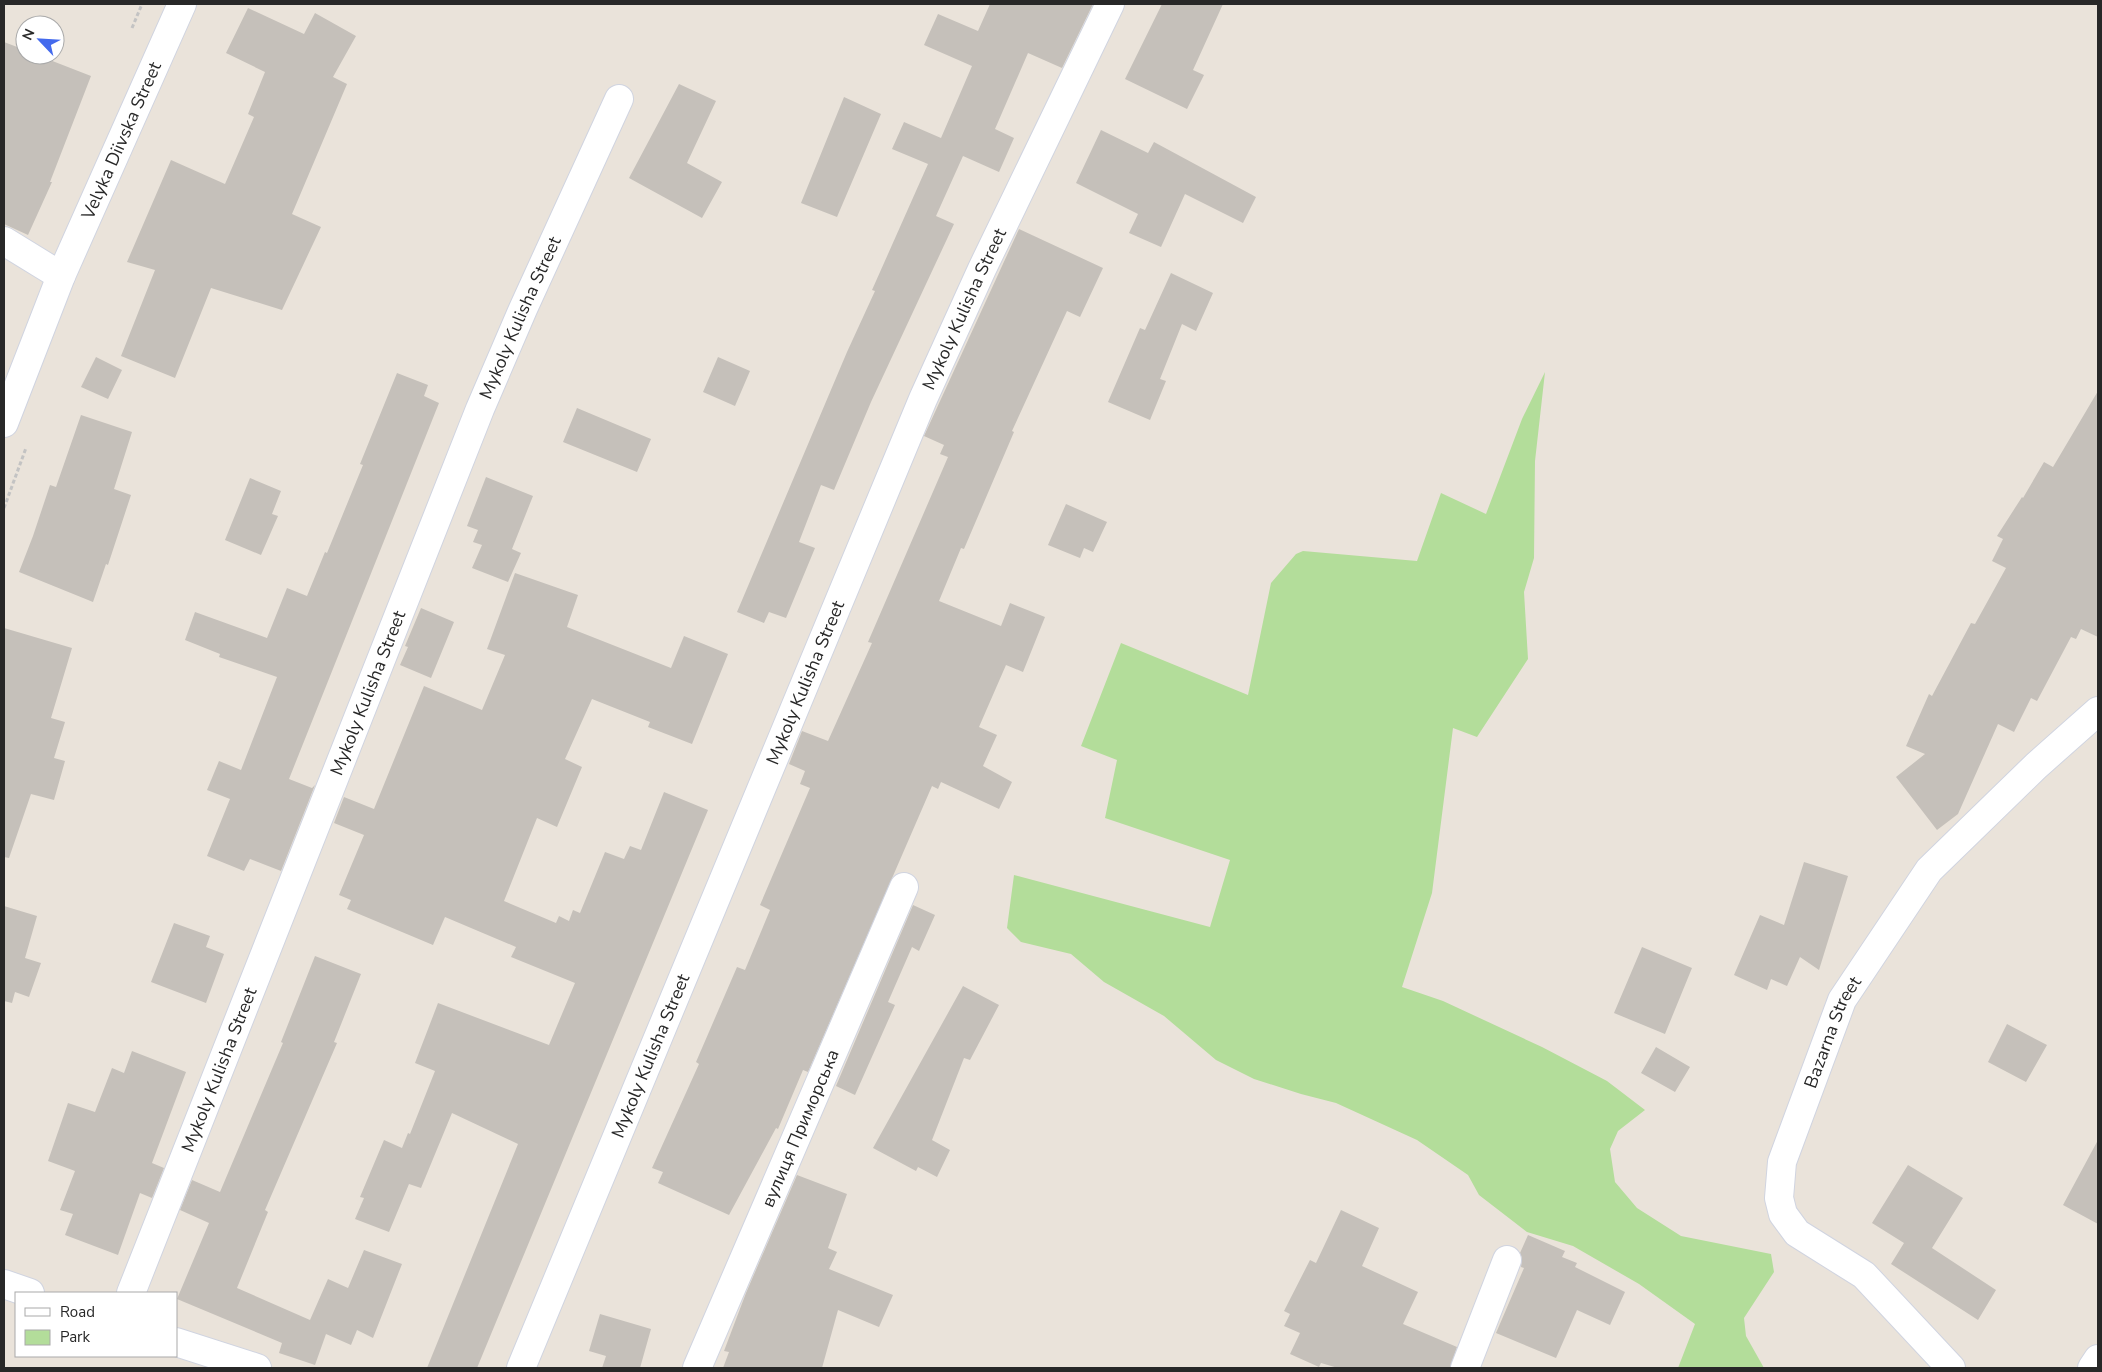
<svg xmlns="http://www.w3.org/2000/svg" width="2102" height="1372" viewBox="0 0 2102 1372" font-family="'Nunito Sans',sans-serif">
  <rect width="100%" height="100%" fill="#eae3da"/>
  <!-- green -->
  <path fill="#b3dd9a" d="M 1545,372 L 1535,461 L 1534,558 L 1524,592 L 1528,659 L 1477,737 L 1453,728 L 1432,893 L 1402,987 L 1443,1001 L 1542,1047 L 1607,1081 L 1645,1110 L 1618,1131 L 1610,1149 L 1615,1182 L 1637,1208 L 1681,1236 L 1771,1254 L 1774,1272 L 1744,1318 L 1746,1336 L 1764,1368 L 1678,1368 L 1695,1324 L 1639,1284 L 1573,1246 L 1527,1232 L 1479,1195 L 1468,1175 L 1417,1140 L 1336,1103 L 1301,1094 L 1254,1079 L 1216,1060 L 1164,1016 L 1104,982 L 1071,954 L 1021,942 L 1007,928 L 1014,875 L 1210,927 L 1230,860 L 1105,818 L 1117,760 L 1081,746 L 1121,643 L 1248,695 L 1271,583 L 1296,554 L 1303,551 L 1417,561 L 1441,493 L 1486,514 L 1522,419 Z"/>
  <!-- building -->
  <path fill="#c5c0ba" d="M 990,4 L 1093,4 L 1062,68 L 1028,53 L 995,129 L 1014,138 L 999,172 L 963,156 L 936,216 L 954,224 L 871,402 L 834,490 L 821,485 L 799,542 L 815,548 L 786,618 L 769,612 L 764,623 L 737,612 L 847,352 L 875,291 L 872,290 L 928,164 L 892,149 L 904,122 L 941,138 L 972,66 L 924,45 L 938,14 L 978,31 Z
    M 1162,4 L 1223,4 L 1193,70 L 1204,75 L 1187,109 L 1125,79 Z
    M 248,8 L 304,34 L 315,13 L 356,36 L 333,77 L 347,84 L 292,214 L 321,227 L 282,310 L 211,288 L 175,378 L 121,356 L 155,270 L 127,262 L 171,160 L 225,184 L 254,117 L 248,114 L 265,72 L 226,53 Z
    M 4,42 L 25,50 L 25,55 L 37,55 L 91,76 L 50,182 L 52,182 L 28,235 L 4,224 Z
    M 679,84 L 716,101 L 687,163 L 722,182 L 702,218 L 629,178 Z
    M 844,97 L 881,114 L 837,217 L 801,203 Z
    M 1101,130 L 1148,153 L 1154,142 L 1256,197 L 1243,223 L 1185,194 L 1161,247 L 1129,233 L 1138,214 L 1076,183 Z
    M 1019,229 L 1103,268 L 1080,317 L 1067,311 L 1012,431 L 1014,432 L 964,549 L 961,548 L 939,601 L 1001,626 L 1010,603 L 1045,617 L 1023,672 L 1006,665 L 979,727 L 997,735 L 983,766 L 1012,782 L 999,809 L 941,782 L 938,789 L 932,786 L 808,1072 L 803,1070 L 778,1129 L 776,1128 L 729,1215 L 658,1183 L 663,1172 L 652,1168 L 699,1064 L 696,1062 L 737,967 L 745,970 L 770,910 L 760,905 L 810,788 L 800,784 L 805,771 L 789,764 L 802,731 L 828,741 L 872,643 L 868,642 L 948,457 L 940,454 L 944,445 L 924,436 Z
    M 1171,273 L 1213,293 L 1196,331 L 1182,324 L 1160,379 L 1166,381 L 1150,420 L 1108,402 L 1140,328 L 1145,330 Z
    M 96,357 L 122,370 L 108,399 L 81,387 Z
    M 718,357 L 750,371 L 735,406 L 703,392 Z
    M 397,373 L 428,385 L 424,396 L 439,403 L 289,779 L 312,788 L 315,785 L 281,871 L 250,859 L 244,871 L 207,856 L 230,799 L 207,790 L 219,761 L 241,770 L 277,677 L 219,657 L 220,654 L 185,640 L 195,612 L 267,638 L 287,588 L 307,596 L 325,552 L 327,553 L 363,465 L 360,464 Z
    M 2098,391 L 2098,637 L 2081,629 L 2076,639 L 2071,637 L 2037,701 L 2031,698 L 2014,732 L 1998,724 L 1958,814 L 1937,830 L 1896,777 L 1925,754 L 1906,746 L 1929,694 L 1932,696 L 1971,623 L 1975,624 L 2006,568 L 1992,561 L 2003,539 L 1997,536 L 2022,497 L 2023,498 L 2044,462 L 2053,467 Z
    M 577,408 L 651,439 L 637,472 L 563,442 Z
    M 81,415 L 132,432 L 114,489 L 131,495 L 108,565 L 106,564 L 93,602 L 19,572 L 33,536 L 50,485 L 56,487 Z
    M 486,477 L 533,496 L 512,549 L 521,553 L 508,582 L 472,568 L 482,545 L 473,542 L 478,530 L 467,526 Z
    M 250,478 L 281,491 L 272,514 L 278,516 L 261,555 L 225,540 Z
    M 1066,504 L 1107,522 L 1093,552 L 1084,548 L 1080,558 L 1048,545 Z
    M 515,573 L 578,595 L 567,627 L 671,668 L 684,636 L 728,654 L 692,744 L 648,727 L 650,722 L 592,699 L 565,759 L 582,767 L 557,827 L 537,818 L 504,901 L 556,923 L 559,916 L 569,921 L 573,910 L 580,913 L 605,852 L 624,859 L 630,846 L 641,850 L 664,792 L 708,810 L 477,1368 L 427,1368 L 518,1144 L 452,1113 L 421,1188 L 409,1184 L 389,1232 L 355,1219 L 364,1198 L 360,1197 L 384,1140 L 402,1148 L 408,1133 L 410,1134 L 435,1071 L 415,1063 L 438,1003 L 549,1045 L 575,983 L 511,957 L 516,947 L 445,917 L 433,945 L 347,909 L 351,900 L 339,895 L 364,835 L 334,823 L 344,797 L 374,809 L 424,686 L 482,710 L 505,655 L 487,649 Z
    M 421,608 L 454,622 L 431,678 L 400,665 L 408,647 L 405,646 Z
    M 4,628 L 72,648 L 51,718 L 65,722 L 54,758 L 65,761 L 54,800 L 31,794 L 9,858 L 4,857 Z
    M 1804,862 L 1848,876 L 1819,970 L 1800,957 L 1787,986 L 1771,979 L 1767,990 L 1734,975 L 1760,915 L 1784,925 Z
    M 913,905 L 935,915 L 919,951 L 912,947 L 888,1002 L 895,1005 L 855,1095 L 836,1086 Z
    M 4,906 L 37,916 L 25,958 L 41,963 L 29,997 L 15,992 L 12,1003 L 4,1001 Z
    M 174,923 L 210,936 L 206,947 L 224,954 L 206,1003 L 151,982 Z
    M 1642,947 L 1692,968 L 1665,1034 L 1614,1013 Z
    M 315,956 L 361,974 L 334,1042 L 337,1043 L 265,1210 L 268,1212 L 237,1288 L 310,1320 L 328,1279 L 348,1288 L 364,1250 L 402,1264 L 373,1338 L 357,1330 L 351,1345 L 326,1334 L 315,1365 L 279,1353 L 282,1343 L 177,1299 L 209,1223 L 180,1210 L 192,1180 L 220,1192 L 283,1043 L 281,1042 Z
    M 963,986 L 999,1005 L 970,1060 L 964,1058 L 932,1140 L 950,1150 L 937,1177 L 918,1167 L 916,1171 L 873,1148 Z
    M 2007,1024 L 2047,1045 L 2026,1082 L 1988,1062 Z
    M 1656,1047 L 1690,1067 L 1675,1092 L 1641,1073 Z
    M 132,1051 L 186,1072 L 152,1163 L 164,1168 L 152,1198 L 140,1193 L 118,1255 L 65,1235 L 73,1214 L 60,1210 L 75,1171 L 48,1161 L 68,1103 L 95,1112 L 112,1068 L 124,1073 Z
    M 2098,1140 L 2098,1224 L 2063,1205 Z
    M 1908,1165 L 1963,1198 L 1932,1248 L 1996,1290 L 1978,1320 L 1891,1264 L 1904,1243 L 1872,1223 Z
    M 797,1175 L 847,1194 L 828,1248 L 837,1252 L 829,1269 L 893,1295 L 879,1327 L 838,1310 L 822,1368 L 723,1368 L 729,1352 L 724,1351 L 746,1293 Z
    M 1341,1210 L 1379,1228 L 1362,1266 L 1418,1292 L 1403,1324 L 1457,1347 L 1450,1368 L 1338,1368 L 1321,1363 L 1319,1367 L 1290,1354 L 1300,1333 L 1284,1326 L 1290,1314 L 1284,1311 L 1310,1260 L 1316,1263 Z
    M 1528,1235 L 1565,1251 L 1562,1257 L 1577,1263 L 1575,1267 L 1625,1292 L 1610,1325 L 1577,1310 L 1556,1358 L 1496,1333 L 1524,1268 L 1521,1267 L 1522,1258 L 1520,1253 Z
    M 600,1314 L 651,1329 L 640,1368 L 602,1368 L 606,1356 L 589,1351 Z"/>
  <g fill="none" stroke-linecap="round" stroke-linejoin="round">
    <defs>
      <g id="minor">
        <path d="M 4,241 L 61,276"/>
        <path id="s1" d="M 4,423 L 61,276 L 182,4"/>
        <path d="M 4,1284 L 30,1293"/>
        <path id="s2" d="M 131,1293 L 480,409 L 523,309 L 619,99"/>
        <path d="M 176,1342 L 257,1368"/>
        <path id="s3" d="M 521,1368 L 923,399 L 982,269 L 1110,4"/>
        <path id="s4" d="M 697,1368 L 904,887"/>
        <path d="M 1465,1368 L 1507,1260"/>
        <path id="s5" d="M 1951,1368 L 1864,1275 L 1797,1233 L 1783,1214 L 1779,1198 L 1782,1162 L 1842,1000 L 1929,870 L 2036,766 L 2098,711"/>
        <path d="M 2092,1368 L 2098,1359"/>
      </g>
    </defs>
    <!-- minor casing -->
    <use href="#minor" stroke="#d0d4e0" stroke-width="30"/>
    <!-- path -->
    <path stroke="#c3c3c3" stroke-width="3" stroke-dasharray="4 2.5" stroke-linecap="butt" d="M 132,28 L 142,4
      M 4,508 L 26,448"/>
    <!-- minor -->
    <use href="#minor" stroke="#fff" stroke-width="28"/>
  </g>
  <g text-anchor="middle" stroke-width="5" stroke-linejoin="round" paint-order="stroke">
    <!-- street labels -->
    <g font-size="18" fill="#282828" stroke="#fff">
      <text dy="6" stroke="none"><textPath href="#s1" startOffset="306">Velyka Diivska Street</textPath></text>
      <text dy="6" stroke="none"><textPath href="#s3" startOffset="1148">Mykoly Kulisha Street</textPath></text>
      <text dy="6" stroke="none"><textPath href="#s2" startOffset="1050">Mykoly Kulisha Street</textPath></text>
      <text dy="6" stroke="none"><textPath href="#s3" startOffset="742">Mykoly Kulisha Street</textPath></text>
      <text dy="6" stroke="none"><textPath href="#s2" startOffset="645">Mykoly Kulisha Street</textPath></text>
      <text dy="6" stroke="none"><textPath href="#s5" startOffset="422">Bazarna Street</textPath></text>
      <text dy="6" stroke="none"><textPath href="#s3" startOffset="338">Mykoly Kulisha Street</textPath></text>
      <text dy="6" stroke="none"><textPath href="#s2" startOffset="240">Mykoly Kulisha Street</textPath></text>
      <text dy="6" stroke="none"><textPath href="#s4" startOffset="261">вулиця Приморська</textPath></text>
    </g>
  </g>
  <!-- border -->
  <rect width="2102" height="1372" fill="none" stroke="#282828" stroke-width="10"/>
  <!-- legend -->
  <rect x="15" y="1292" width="162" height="65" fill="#ffffff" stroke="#a9a9a9"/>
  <rect x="25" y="1308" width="25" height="8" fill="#ffffff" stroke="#a9a9a9"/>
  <text x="60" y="1317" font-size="15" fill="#282828">Road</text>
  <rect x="25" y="1330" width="25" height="15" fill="#b3dd9a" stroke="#a9a9a9"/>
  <text x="60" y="1342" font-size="15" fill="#282828">Park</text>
  <!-- north arrow -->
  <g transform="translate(40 40) rotate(295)"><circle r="24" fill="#ffffff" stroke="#a9a9a9"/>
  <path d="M0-4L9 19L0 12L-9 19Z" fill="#446aed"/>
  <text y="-8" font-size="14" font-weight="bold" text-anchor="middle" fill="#282828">N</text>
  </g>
</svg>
